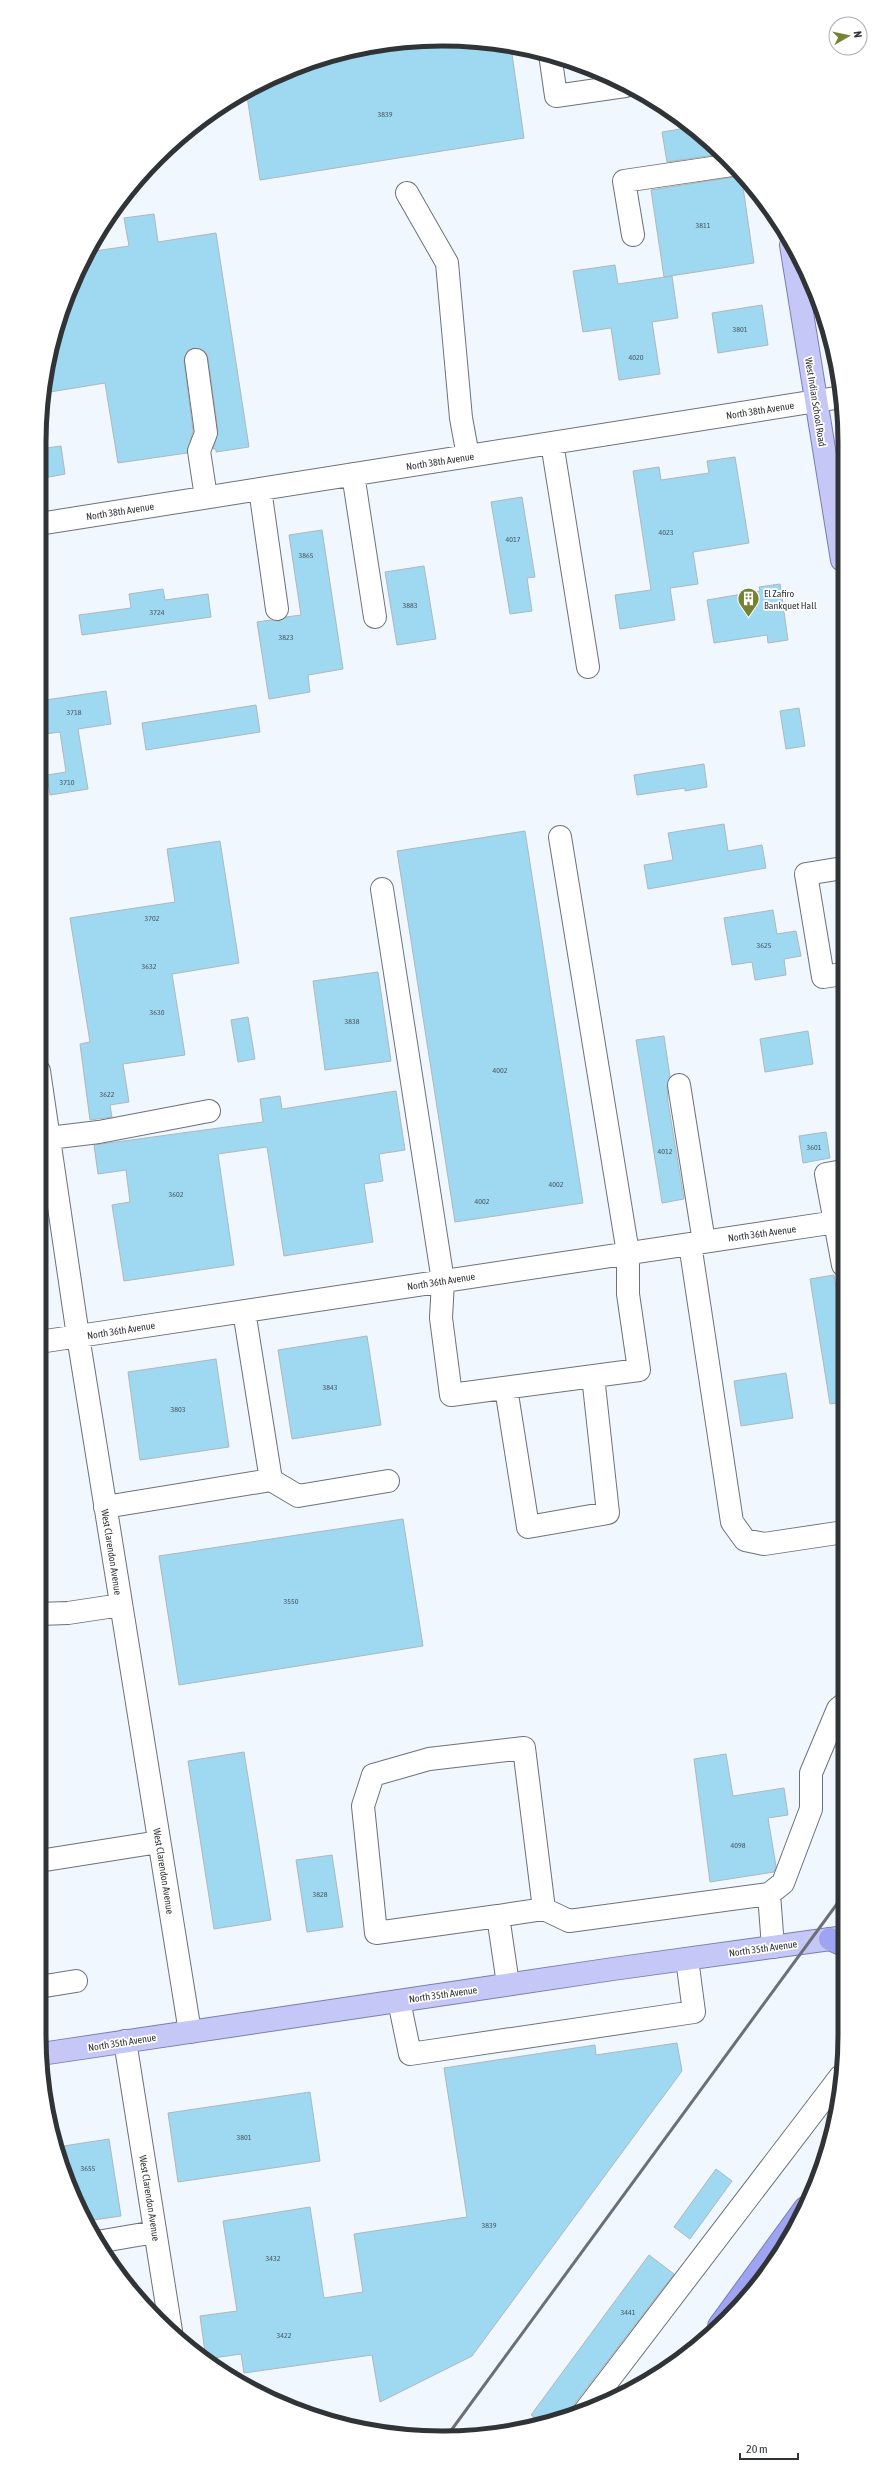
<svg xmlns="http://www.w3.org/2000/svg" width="884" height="2477" viewBox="0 0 884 2477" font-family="'Asap Condensed',sans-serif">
  <rect width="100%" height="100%" fill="#f0f7ff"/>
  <!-- building -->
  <path fill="#9ed8f1" stroke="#aeb8bd" d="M 468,40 L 511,47 L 524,138 L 260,180 L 246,90 L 312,60 L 389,42 Z
    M 693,127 L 721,154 L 667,162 L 662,132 Z
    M 741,173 L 754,263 L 664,277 L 651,190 L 734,177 Z
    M 154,214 L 158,242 L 216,233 L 249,447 L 216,452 L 216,449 L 213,449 L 218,431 L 208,358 L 206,352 L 195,348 L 188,350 L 184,361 L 193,431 L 187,453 L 118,463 L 105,383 L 50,392 L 48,376 L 53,338 L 80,264 L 88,252 L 129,246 L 124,218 Z
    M 615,265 L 618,284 L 672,276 L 678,318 L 652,322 L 660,374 L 619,380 L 611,328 L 583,332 L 573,271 Z
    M 762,305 L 768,345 L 718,353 L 712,313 Z
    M 61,446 L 65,474 L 39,479 L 39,449 Z
    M 735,457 L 749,543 L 693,552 L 698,584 L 670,588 L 675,620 L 620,629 L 615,595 L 651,590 L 633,471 L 659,467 L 661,480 L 709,473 L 707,461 Z
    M 522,497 L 535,577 L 527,578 L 532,611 L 510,614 L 491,502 Z
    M 322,530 L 343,669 L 308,675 L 310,692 L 269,699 L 257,622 L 271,620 L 279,621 L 286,617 L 301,615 L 289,535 Z
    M 424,566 L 436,639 L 397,645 L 385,572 Z
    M 780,584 L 788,640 L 768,643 L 767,635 L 714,643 L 707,600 L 760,591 L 759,587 Z
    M 163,589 L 165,600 L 208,594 L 211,617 L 82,635 L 79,615 L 131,608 L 129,594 Z
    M 106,691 L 111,724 L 78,729 L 88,789 L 50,795 L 47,775 L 66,772 L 60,732 L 39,735 L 39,701 Z
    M 256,705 L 260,732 L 146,750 L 142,723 Z
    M 799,708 L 805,746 L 786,749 L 780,711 Z
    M 704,764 L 707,787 L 685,791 L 685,788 L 637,795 L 634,775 Z
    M 724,824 L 728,851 L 762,845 L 766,868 L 648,889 L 644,865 L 673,860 L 668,833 Z
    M 525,831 L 583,1203 L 455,1222 L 397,851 Z
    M 220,841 L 239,963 L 172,974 L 185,1055 L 123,1064 L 129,1102 L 110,1105 L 112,1117 L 90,1120 L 80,1044 L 90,1042 L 70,918 L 175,902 L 167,849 Z
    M 773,910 L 777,934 L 796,931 L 801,956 L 784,959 L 786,975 L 755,980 L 752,962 L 732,965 L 724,918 Z
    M 378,972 L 391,1061 L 325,1070 L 313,981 Z
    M 248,1017 L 255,1059 L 238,1062 L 231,1020 Z
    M 808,1031 L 813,1064 L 765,1072 L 760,1039 Z
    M 664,1036 L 670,1077 L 667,1087 L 668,1102 L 684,1199 L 662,1203 L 636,1040 Z
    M 396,1091 L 405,1150 L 379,1154 L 383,1181 L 364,1184 L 373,1242 L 284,1256 L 267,1147 L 218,1154 L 234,1265 L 124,1281 L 112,1205 L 130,1202 L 126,1170 L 98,1174 L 94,1145 L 263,1122 L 260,1099 L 280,1096 L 282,1109 Z
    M 826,1132 L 830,1158 L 803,1163 L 799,1136 Z
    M 834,1275 L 844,1338 L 844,1402 L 830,1404 L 810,1279 Z
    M 367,1336 L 381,1425 L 292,1439 L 278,1350 Z
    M 216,1359 L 229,1447 L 140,1460 L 128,1372 Z
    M 786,1373 L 793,1418 L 741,1426 L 734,1381 Z
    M 403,1519 L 423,1646 L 179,1685 L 159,1556 Z
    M 244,1752 L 271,1920 L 214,1929 L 188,1761 Z
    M 726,1754 L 733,1796 L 784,1788 L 788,1815 L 768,1818 L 776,1866 L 774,1872 L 710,1882 L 694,1759 Z
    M 332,1855 L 343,1927 L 307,1932 L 296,1860 Z
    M 677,2043 L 682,2071 L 472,2356 L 380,2402 L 372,2355 L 244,2373 L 241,2354 L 206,2359 L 200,2316 L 237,2311 L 223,2221 L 310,2207 L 324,2298 L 363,2292 L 354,2234 L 467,2217 L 444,2068 L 595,2045 L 596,2055 Z
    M 310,2092 L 320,2161 L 178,2182 L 168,2113 Z
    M 109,2139 L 121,2216 L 86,2221 L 70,2189 L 57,2147 Z
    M 716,2169 L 732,2181 L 690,2239 L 674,2227 Z
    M 649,2255 L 674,2274 L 575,2403 L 568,2417 L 544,2425 L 531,2415 Z"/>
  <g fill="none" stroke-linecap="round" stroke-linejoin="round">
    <defs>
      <path id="minor" d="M 550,54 L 556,96 L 625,86
        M 407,193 L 447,263 L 461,418 L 468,456
        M 633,235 L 624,181 L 732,165
        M 196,360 L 206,433 L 199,451 L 206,497
        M 552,443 L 588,667
        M 353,474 L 375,617
        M 260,489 L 277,609
        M 39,524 L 842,397
        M 843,868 L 806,874 L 823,977 L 843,974
        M 382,889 L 443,1281 L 441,1318 L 451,1395 L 639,1370 L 628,1294 L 628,1253 L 560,837
        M 39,1071 L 78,1336 L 190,2032
        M 679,1085 L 704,1242
        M 49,1138 L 99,1132 L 209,1111
        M 843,1171 L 826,1174 L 843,1265
        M 690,1244 L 732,1522 L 745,1540 L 764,1544 L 844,1532
        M 39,1342 L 843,1221
        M 506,1388 L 528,1527 L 608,1513 L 593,1376
        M 271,1480 L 298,1496 L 388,1481
        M 105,1507 L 271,1480 L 244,1311
        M 39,1614 L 68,1613 L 121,1605
        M 39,1861 L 159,1842
        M 769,1894 L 783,1883 L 811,1809 L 811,1773 L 838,1709 L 844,1704
        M 544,1909 L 569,1921 L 769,1894 L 773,1947
        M 498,1916 L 544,1909 L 524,1748 L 429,1759 L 373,1775 L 363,1806 L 376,1933 L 498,1916 L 508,1984
        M 39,1987 L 76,1981
        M 399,2001 L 410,2054 L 694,2012 L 687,1959
        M 125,2041 L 171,2331
        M 97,2242 L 155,2232
        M 585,2411 L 840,2077"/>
      <path id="major" d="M 791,245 L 842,560
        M 41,2054 L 613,1969 L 845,1937"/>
      <path id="highway" d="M 830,1939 L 845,1946
        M 719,2326 L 805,2208"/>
    </defs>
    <!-- minor casing -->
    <use href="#minor" stroke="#6c7279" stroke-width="24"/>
    <!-- major casing -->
    <use href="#major" stroke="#787db1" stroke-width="24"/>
    <!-- highway casing -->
    <use href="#highway" stroke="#787db1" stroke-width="24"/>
    <!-- minor -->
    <use href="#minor" stroke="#fff" stroke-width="22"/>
    <!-- major -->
    <use href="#major" stroke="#c5c8f7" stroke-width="22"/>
    <!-- highway -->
    <use href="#highway" stroke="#9ea4f2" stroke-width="22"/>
    <!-- rail -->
    <path stroke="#6c7075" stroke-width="3" d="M 447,2436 L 845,1893"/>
  </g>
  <!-- icons -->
  <defs>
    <symbol id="building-pin" viewBox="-11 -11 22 30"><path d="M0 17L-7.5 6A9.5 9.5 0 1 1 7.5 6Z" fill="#738332" stroke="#fff"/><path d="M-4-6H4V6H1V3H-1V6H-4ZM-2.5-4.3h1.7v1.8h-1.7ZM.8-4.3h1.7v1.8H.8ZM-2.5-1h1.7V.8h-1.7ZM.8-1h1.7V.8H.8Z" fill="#fff"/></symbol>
  </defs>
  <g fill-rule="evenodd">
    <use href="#building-pin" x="736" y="586" width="25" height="34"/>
  </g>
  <g text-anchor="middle" stroke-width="3.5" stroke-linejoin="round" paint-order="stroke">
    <!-- number labels -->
    <g font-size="8" fill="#4c5d66">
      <text x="385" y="117">3839</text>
      <text x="703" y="228">3811</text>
      <text x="740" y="332">3801</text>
      <text x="636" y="360">4020</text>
      <text x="666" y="535">4023</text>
      <text x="513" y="542">4017</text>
      <text x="306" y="558">3865</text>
      <text x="410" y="608">3883</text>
      <text x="157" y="615">3724</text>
      <text x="286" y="640">3823</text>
      <text x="74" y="715">3718</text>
      <text x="67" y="785">3710</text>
      <text x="152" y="921">3702</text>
      <text x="764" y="948">3625</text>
      <text x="149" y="969">3632</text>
      <text x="157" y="1015">3630</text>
      <text x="352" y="1024">3838</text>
      <text x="500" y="1073">4002</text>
      <text x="107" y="1097">3622</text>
      <text x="814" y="1150">3601</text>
      <text x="665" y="1154">4012</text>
      <text x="556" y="1187">4002</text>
      <text x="176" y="1197">3602</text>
      <text x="482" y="1204">4002</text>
      <text x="330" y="1390">3843</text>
      <text x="178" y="1412">3803</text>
      <text x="291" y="1604">3550</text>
      <text x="738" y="1848">4098</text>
      <text x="320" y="1897">3828</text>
      <text x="244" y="2140">3801</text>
      <text x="88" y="2171">3655</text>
      <text x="489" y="2228">3839</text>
      <text x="273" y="2261">3432</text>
      <text x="628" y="2315">3441</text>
      <text x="284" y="2338">3422</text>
    </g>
    <!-- street labels -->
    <g font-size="10" fill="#313437" stroke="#fff">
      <text transform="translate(816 402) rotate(81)" y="4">West Indian School Road</text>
      <text transform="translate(760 410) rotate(-9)" y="4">North 38th Avenue</text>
      <text transform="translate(440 461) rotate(-9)" y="4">North 38th Avenue</text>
      <text transform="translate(120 511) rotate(-9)" y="4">North 38th Avenue</text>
      <text transform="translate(762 1233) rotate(-8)" y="4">North 36th Avenue</text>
      <text transform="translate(441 1281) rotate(-9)" y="4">North 36th Avenue</text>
      <text transform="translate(121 1330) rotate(-9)" y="4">North 36th Avenue</text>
      <text transform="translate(112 1552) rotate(81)" y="4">West Clarendon Avenue</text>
      <text transform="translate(164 1871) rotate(81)" y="4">West Clarendon Avenue</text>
      <text transform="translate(763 1948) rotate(-8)" y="4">North 35th Avenue</text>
      <text transform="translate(443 1994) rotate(-8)" y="4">North 35th Avenue</text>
      <text transform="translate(122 2042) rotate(-9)" y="4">North 35th Avenue</text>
      <text transform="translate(150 2198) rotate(81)" y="4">West Clarendon Avenue</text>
    </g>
    <!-- poi labels -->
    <g font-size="10" fill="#313437" stroke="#fff" text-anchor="start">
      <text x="764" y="597">El Zafiro<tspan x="764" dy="12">Bankquet Hall</tspan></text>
    </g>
  </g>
  <!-- crop -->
  <path d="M0 0H884V2477H0ZM442 46H442A396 396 0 0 1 838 442V2035A396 396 0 0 1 442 2431H442A396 396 0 0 1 46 2035V442A396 396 0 0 1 442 46Z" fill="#fff" fill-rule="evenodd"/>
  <path fill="none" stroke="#313437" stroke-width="5" d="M442 46H442A396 396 0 0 1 838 442V2035A396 396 0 0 1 442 2431H442A396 396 0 0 1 46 2035V442A396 396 0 0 1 442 46Z"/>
  <!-- north arrow -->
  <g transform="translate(848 36) rotate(81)"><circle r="19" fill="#ffffff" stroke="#adaeaf"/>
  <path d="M0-3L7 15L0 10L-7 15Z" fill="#738332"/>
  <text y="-6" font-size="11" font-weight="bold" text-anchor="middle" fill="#313437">N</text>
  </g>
  <!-- scale -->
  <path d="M740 2453v6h58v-6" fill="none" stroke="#313437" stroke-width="2"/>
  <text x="746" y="2453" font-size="12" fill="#313437" stroke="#ffffff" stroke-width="3" paint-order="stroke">20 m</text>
</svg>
